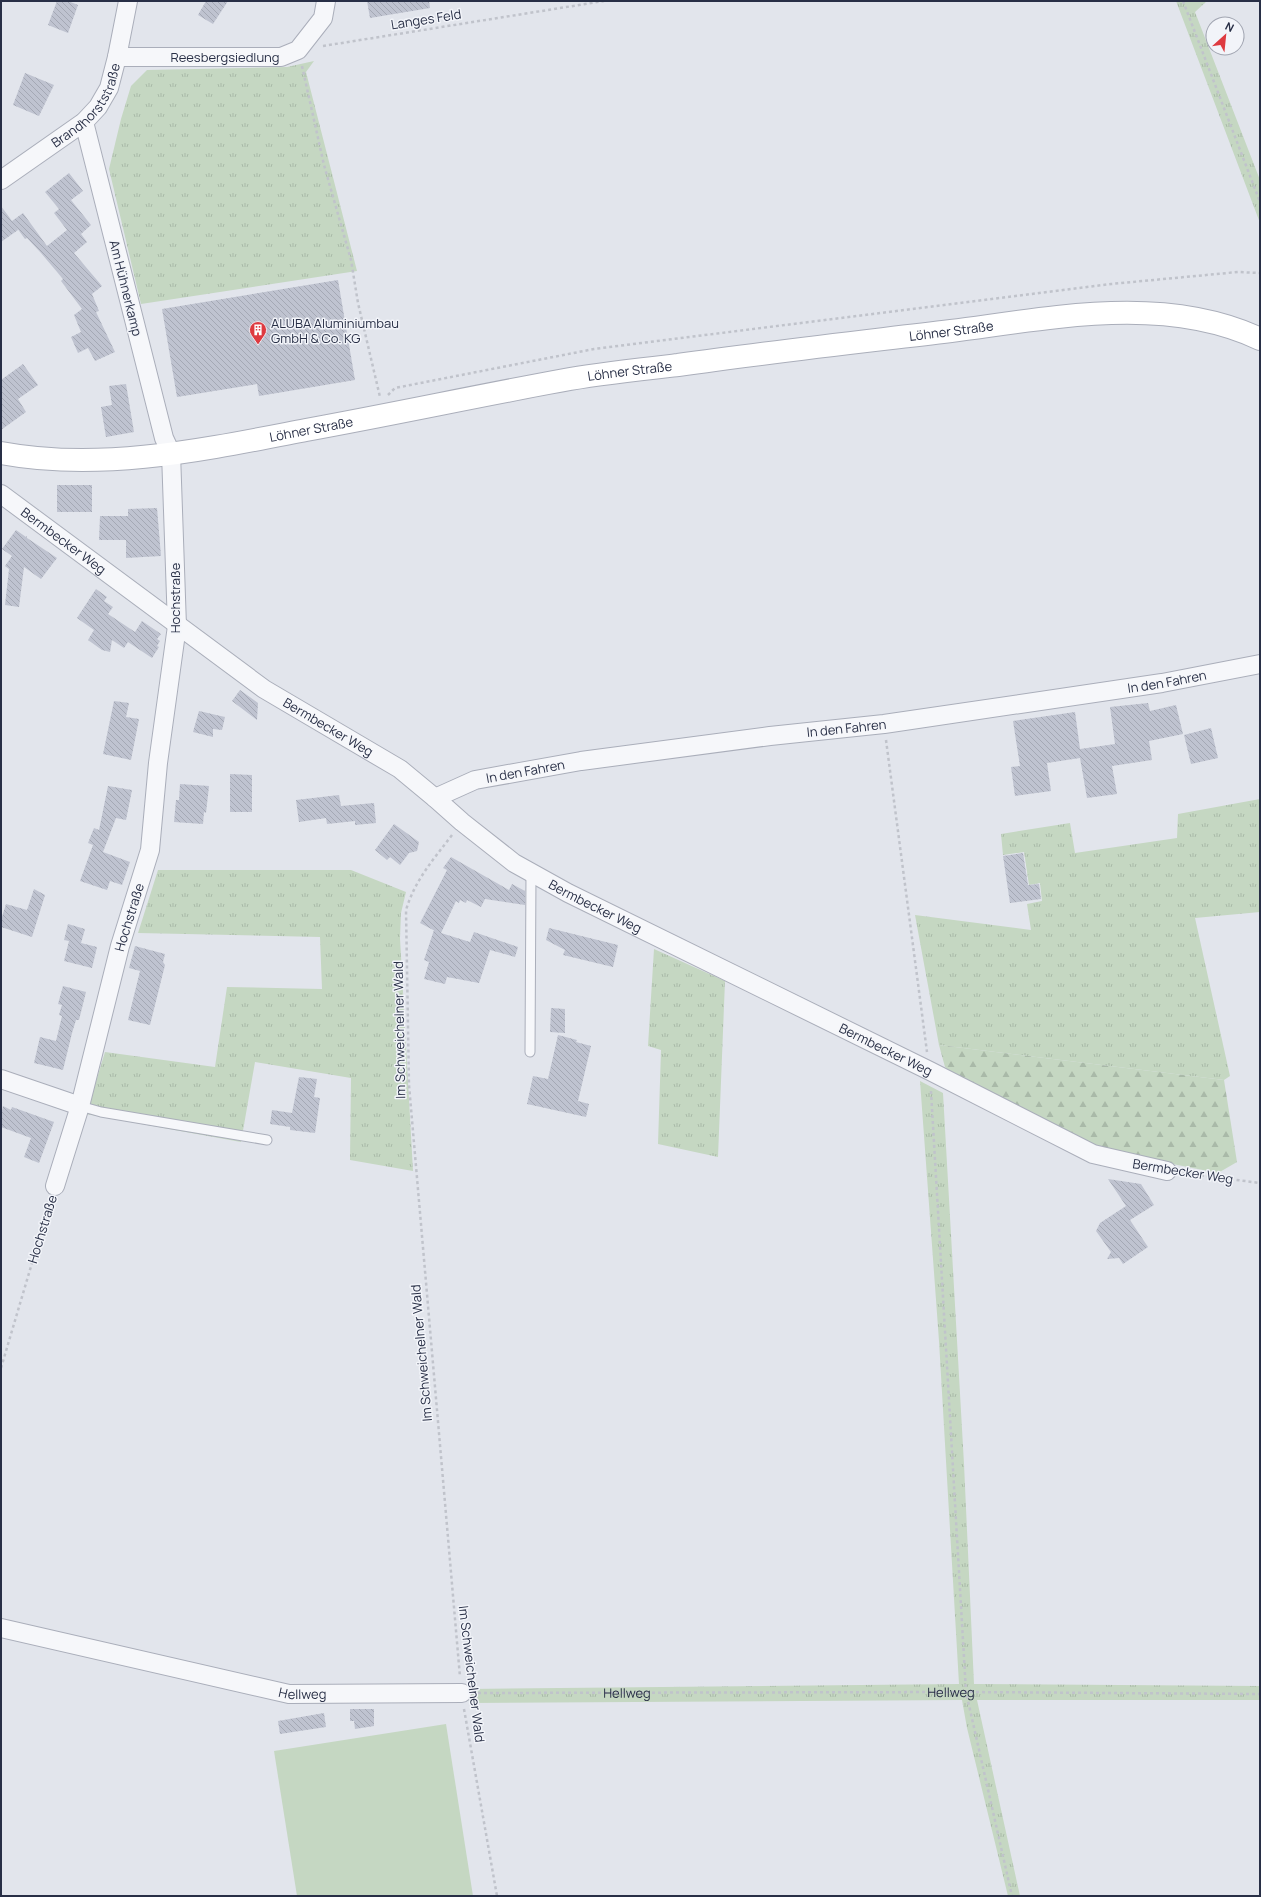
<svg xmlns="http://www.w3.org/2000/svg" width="1261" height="1897" viewBox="0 0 1261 1897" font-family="Manrope,sans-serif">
  <defs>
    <pattern id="grass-tufts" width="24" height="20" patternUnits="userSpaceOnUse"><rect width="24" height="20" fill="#c5d7c2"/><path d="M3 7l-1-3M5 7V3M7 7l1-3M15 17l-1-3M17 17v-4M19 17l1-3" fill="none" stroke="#a9b9a8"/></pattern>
    <pattern id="forest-firs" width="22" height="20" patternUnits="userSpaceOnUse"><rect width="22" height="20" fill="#c5d7c2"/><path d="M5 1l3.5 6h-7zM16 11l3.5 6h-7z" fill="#a9b9a8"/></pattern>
    <pattern id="building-back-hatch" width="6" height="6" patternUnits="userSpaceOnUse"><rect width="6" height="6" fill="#bfc3d0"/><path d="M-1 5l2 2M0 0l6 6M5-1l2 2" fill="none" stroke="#a4a8b4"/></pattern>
  </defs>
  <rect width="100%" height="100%" fill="#e2e5ec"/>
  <!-- grass -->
  <path fill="url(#grass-tufts)" d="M 1176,1 L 1207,1 L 1195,12 L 1260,180 L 1260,223 Z
    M 314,61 L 306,72 L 357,271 L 141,304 L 109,169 L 121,119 L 131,86 L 147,70 L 287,67 Z
    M 1260,799 L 1260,912 L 1195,918 L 1230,1076 L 1224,1080 L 939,1045 L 915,915 L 1031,930 L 1027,904 L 1042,901 L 1040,883 L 1029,885 L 1024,852 L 1003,855 L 1001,834 L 1070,823 L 1075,853 L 1177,838 L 1178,814 Z
    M 158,870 L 351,870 L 406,892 L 401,913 L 400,938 L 413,1171 L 350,1160 L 351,1078 L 255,1062 L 241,1142 L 86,1114 L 105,1052 L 215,1067 L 227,987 L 322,989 L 320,937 L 138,933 Z
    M 654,949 L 725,981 L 718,1157 L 658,1144 L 661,1050 L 648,1046 Z
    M 920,1081 L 943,1093 L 964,1464 L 974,1684 L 1260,1686 L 1260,1700 L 977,1700 L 1020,1896 L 1008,1896 L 967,1728 L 962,1700 L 469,1703 L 468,1689 L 959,1684 L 939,1341 Z"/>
  <!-- forest -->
  <path fill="url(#forest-firs)" d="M 939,1045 L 1224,1080 L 1237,1162 L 1218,1173 L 1102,1150 L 967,1085 L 945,1067 Z"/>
  <!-- park -->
  <path fill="#c5d7c2" d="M 446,1724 L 473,1896 L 297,1896 L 274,1751 Z"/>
  <!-- building -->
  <path fill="url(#building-back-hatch)" d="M 57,1 L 68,1 L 78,5 L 68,33 L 48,25 Z
    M 206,1 L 228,1 L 213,24 L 198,15 Z
    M 367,1 L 429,1 L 430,8 L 370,18 Z
    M 25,73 L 54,85 L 39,116 L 13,105 Z
    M 69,173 L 83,191 L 71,200 L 91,225 L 81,234 L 87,242 L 74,253 L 102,286 L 92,294 L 99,311 L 96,312 L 115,352 L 95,361 L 88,348 L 78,353 L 71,337 L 81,332 L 74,315 L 82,309 L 61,281 L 63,279 L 41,253 L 27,238 L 25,239 L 17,228 L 18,230 L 1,242 L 1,206 L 12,221 L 23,213 L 47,246 L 67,230 L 54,213 L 59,209 L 45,192 Z
    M 338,280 L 355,380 L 259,396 L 257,384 L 177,397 L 162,309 Z
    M 23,364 L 38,385 L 18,399 L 26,412 L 1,430 L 1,380 Z
    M 126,384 L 134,432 L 106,437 L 101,407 L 112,405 L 109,386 Z
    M 57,485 L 92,485 L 92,512 L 57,512 Z
    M 157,508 L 161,556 L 126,558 L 126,540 L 99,540 L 100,516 L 128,516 L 128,509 Z
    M 16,530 L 26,537 L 27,536 L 27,538 L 57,558 L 41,579 L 24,567 L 19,607 L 5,605 L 9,569 L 5,566 L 12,556 L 2,549 Z
    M 96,589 L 107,597 L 104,601 L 113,607 L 108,614 L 135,632 L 142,621 L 161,634 L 157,639 L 160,641 L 157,646 L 159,647 L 152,658 L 128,642 L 124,648 L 112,640 L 110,652 L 102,650 L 88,640 L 94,630 L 77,618 Z
    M 240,690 L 258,703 L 257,720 L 232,701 Z
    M 114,701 L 129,703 L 126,717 L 139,719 L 131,760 L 103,754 Z
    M 1148,703 L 1150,711 L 1176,705 L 1183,734 L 1149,741 L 1152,760 L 1112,766 L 1117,794 L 1087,798 L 1080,758 L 1047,763 L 1051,791 L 1015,796 L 1011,767 L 1020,766 L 1013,721 L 1075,712 L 1080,749 L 1115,744 L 1110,707 Z
    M 199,711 L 225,717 L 222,730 L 213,729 L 213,737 L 193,732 Z
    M 1211,728 L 1218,758 L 1191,764 L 1184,735 Z
    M 230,774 L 252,775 L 252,812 L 230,812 Z
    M 180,784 L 209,786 L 206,813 L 204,812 L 203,824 L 174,822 L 176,800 L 179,800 Z
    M 108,786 L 132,790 L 126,820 L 116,818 L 103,852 L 130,862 L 122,885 L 110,881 L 107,890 L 80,881 L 93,845 L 88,843 L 94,828 L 99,830 Z
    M 339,795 L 341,806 L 374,803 L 376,823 L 355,825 L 355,821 L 327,824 L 326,818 L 299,822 L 296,800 Z
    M 394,824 L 419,842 L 417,851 L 409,853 L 400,865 L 390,857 L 387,860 L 375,850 Z
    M 1023,853 L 1028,885 L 1039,884 L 1041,899 L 1010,903 L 1003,856 Z
    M 451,857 L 509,890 L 512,884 L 525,891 L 525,905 L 485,899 L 481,907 L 467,900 L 466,903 L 460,900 L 459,903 L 456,901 L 441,933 L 470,942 L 474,932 L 518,947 L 515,957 L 490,950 L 479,983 L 447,977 L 445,984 L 424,979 L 429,962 L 424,960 L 434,930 L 437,932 L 420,923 L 447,870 L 443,868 Z
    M 34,889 L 45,895 L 32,937 L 1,927 L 1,920 L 6,904 L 27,910 Z
    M 68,924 L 85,929 L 81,943 L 97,947 L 92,968 L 64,961 L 69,941 L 64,940 Z
    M 549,928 L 618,945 L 613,967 L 563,955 L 565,950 L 546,940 Z
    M 135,946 L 165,954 L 163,962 L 165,965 L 150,1025 L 128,1020 L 140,971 L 129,968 Z
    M 63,986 L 86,992 L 79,1020 L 76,1020 L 72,1033 L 63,1070 L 34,1063 L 40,1037 L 56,1041 L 62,1016 L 59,1015 L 62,1005 L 58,1004 Z
    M 551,1008 L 565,1009 L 565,1033 L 550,1032 Z
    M 558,1035 L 577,1040 L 576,1042 L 591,1046 L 578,1101 L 589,1104 L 586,1117 L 527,1104 L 533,1076 L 548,1079 Z
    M 299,1077 L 317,1079 L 314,1097 L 320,1098 L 315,1133 L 290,1130 L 290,1127 L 270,1124 L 272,1110 L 292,1113 Z
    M 3,1106 L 11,1110 L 12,1107 L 54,1122 L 39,1163 L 24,1157 L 31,1138 L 1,1127 L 1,1115 Z
    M 1108,1179 L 1141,1184 L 1154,1205 L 1130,1220 L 1148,1247 L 1123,1264 L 1119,1258 L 1107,1259 L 1111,1252 L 1096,1231 L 1100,1223 L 1126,1206 Z
    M 350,1709 L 374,1709 L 374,1726 L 355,1729 L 354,1721 L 350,1721 Z
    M 324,1713 L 326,1727 L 280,1734 L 278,1721 Z"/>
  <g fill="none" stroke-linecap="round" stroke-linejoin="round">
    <defs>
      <path id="service" d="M 530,1052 L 531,873
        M 80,1106 L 101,1112 L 267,1140"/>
      <g id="minor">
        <path id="s2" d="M 117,57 L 281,57 L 298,50 L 323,18 L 326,1"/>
        <path id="s3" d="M 1,180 L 84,122 L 98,107 L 109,88 L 117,57 L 128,1"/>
        <path id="s4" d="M 1,494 L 264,689 L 400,769 L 435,798 L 462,822 L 514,863 L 568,893 L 930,1071 L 1093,1154 L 1167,1171"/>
        <path id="s5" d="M 435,798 L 475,780 L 581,761 L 770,736 L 884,724 L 1162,683 L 1260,664"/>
        <path d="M 1,1079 L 80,1106"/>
        <path id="s6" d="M 55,1186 L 80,1106 L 120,946 L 150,850 L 158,763 L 177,626 L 171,453 L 164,438 L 84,122"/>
        <path id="s7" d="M 1,1628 L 289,1694 L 462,1693"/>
      </g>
      <g id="secondary">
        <path id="s8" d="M 1,453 C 102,472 207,449 306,430 C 394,414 482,395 570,379 C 605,373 642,369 678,365 C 769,352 860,342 951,331 C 1052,318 1164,294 1260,339"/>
      </g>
    </defs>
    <!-- service casing -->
    <use href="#service" stroke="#aaaeba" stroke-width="11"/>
    <!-- minor casing -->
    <use href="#minor" stroke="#aaaeba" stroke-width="20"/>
    <!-- secondary casing -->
    <use href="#secondary" stroke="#aaaeba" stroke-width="24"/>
    <!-- path -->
    <g stroke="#c0c3cb" stroke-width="2.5" stroke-dasharray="3 3" stroke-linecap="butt">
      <path d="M 1183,1 L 1260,202"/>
      <path d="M 323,46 L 604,1"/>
      <path d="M 302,66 L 324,165 L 351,260 L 358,303 L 380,397"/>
      <path d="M 388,395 L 395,388 L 594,349 L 1111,284 L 1238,272 L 1260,273"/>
      <path d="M 886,740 L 927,1052"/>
      <path d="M 452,835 C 433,860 415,880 406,910 L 409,1085 L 460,1677"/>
      <path d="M 931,1091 L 966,1692 L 1012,1896"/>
      <path d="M 1183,1173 L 1260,1183"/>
      <path d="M 1,1368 L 50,1202"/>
      <path id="s1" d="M 478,1693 L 966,1692 L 1260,1694"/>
      <path d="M 464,1709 L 497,1896"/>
    </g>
    <!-- service -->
    <use href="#service" stroke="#f6f7fa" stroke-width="9"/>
    <!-- minor -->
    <use href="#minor" stroke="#f6f7fa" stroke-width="18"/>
    <!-- secondary -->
    <use href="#secondary" stroke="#fff" stroke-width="22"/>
  </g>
  <!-- icons -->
  <defs>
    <symbol id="building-pin" viewBox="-11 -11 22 30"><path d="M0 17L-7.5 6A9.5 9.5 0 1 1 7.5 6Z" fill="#de3a40" stroke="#f2f4f9"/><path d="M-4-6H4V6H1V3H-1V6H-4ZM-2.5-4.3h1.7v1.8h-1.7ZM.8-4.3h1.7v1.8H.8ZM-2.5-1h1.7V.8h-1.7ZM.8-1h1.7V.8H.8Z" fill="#fff"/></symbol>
  </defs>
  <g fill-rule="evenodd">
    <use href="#building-pin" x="248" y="320" width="20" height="27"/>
  </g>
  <g text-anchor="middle" stroke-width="3" stroke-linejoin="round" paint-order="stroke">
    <!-- street labels -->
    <g font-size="13" fill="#282f46" stroke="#f2f4f9">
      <text transform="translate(426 19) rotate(-9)" y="5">Langes Feld</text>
      <text dy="5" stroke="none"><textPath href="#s2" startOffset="108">Reesbergsiedlung</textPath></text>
      <text dy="5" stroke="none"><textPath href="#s3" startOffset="116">Brandhorststraße</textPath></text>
      <text transform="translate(126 288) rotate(76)" y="5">Am Hühnerkamp</text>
      <text dy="5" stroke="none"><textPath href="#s8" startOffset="961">Löhner Straße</textPath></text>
      <text dy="5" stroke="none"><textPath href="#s8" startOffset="637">Löhner Straße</textPath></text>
      <text dy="5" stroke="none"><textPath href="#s8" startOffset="313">Löhner Straße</textPath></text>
      <text dy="5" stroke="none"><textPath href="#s4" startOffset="78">Bermbecker Weg</textPath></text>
      <text transform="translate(175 598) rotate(-90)" y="5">Hochstraße</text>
      <text dy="5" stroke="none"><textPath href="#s5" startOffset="743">In den Fahren</textPath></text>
      <text dy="5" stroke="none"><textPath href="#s4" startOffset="402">Bermbecker Weg</textPath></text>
      <text dy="5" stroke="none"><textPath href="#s5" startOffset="419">In den Fahren</textPath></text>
      <text dy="5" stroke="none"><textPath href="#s5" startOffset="95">In den Fahren</textPath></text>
      <text dy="5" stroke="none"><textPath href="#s4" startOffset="725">Bermbecker Weg</textPath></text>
      <text dy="5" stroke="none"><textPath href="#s6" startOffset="279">Hochstraße</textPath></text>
      <text transform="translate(399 1030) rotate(-91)" y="5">Im Schweichelner Wald</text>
      <text dy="5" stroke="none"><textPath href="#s4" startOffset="1049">Bermbecker Weg</textPath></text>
      <text transform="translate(1183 1171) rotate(9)" y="5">Bermbecker Weg</text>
      <text transform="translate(42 1229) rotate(-73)" y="5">Hochstraße</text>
      <text transform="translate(421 1353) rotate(-95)" y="5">Im Schweichelner Wald</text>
      <text transform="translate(472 1674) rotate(83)" y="5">Im Schweichelner Wald</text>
      <text dy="5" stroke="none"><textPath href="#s7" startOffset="309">Hellweg</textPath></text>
      <text dy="5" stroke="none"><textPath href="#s1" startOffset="473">Hellweg</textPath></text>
      <text dy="5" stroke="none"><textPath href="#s1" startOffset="149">Hellweg</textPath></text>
    </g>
    <!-- poi labels -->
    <g font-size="13" fill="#282f46" stroke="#f2f4f9" text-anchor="start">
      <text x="271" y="328">ALUBA Aluminiumbau<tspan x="271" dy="15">GmbH &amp; Co. KG</tspan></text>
    </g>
  </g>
  <!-- border -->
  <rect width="1261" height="1897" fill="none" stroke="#282f46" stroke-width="4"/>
  <!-- north arrow -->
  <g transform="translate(1225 36) rotate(27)"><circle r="19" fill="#f2f4f9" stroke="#a1a5b1"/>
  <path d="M0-3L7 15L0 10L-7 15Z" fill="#de3a40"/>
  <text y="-6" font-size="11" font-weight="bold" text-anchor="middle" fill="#282f46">N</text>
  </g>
</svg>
